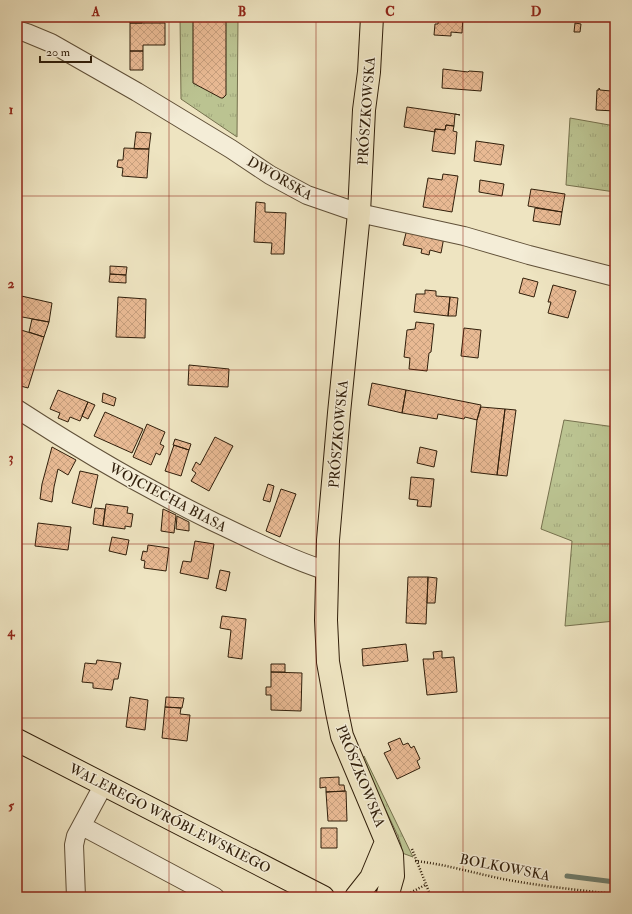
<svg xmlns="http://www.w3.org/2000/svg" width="632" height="914" viewBox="0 0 632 914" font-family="'IM FELL Double Pica',serif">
  <defs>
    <pattern id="grass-tufts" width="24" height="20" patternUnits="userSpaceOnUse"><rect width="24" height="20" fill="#bbc391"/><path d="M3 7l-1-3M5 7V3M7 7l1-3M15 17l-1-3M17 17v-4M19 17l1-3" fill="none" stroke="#a1a77c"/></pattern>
    <pattern id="building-cross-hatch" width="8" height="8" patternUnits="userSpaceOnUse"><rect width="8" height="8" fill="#e8b993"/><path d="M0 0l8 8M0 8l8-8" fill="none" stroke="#c79f7d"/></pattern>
  </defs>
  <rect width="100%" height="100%" fill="#eee4c1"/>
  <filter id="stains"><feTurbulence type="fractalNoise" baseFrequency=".005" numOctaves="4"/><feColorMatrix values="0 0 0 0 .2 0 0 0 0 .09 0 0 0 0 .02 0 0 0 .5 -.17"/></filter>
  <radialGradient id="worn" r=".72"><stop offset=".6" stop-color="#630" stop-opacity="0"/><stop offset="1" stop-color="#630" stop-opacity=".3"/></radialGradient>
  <!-- grass -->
  <path fill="url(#grass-tufts)" stroke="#76714e" d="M 180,17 L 238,17 L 237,137 L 181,99 Z
    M 570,118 L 615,126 L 615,192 L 566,185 Z
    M 564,420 L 615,427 L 615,621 L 565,626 L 572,541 L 541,529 Z
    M 364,756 L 413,857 L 402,853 L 401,845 L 398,836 L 363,762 Z"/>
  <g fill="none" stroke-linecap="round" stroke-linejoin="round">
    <!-- stream -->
    <path stroke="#6f7f70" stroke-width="5" d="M 567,876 L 615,882"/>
  </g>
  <!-- building -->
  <path fill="url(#building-cross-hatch)" stroke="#311f0b" d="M 129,17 L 142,17 L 142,23 L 130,23 Z
    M 193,17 L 226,17 L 226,95 L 223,98 L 221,98 L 193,83 Z
    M 439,17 L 463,17 L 462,33 L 451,32 L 451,36 L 434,35 L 435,24 L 438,24 Z
    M 130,23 L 165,23 L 165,45 L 143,45 L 143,51 L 130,51 Z
    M 575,23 L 581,24 L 580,32 L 574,32 Z
    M 130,51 L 143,51 L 143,70 L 130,70 Z
    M 443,69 L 468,72 L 469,71 L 483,72 L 481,91 L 442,88 Z
    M 599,88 L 600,90 L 611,91 L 613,90 L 612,91 L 615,91 L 615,111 L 596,110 L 597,90 L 599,90 Z
    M 407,107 L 455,114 L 460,115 L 455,114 L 454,126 L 446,125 L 445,130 L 435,129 L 435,132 L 404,127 Z
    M 446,125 L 454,126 L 453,131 L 457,132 L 455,154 L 432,151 L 435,129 L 445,130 Z
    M 136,132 L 151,133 L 149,149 L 134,149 Z
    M 476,141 L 504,145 L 501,165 L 474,161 Z
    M 124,148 L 149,149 L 147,178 L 122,176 L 123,168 L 117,167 L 118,160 L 123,160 Z
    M 443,174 L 458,176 L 452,212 L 423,207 L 428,178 L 442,180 Z
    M 480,180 L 504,184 L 502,196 L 479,192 Z
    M 531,189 L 565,194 L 562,212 L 528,206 Z
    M 256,202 L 265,203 L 265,212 L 286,213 L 284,254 L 271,254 L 272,243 L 254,242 Z
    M 535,208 L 562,212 L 560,225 L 533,221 Z
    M 407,229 L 444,237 L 441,253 L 430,250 L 429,255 L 421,253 L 422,249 L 403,245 Z
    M 110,266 L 127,267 L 126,275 L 110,274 Z
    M 110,274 L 126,275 L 126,283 L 109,282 Z
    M 523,278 L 538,282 L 534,297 L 519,293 Z
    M 553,285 L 576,291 L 568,318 L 548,313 L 551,302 L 548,302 Z
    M 425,290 L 436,291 L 436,296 L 450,297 L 448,316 L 414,312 L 416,294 L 425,294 Z
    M 17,295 L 52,303 L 49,322 L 17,316 Z
    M 118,297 L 146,299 L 145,338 L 116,337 Z
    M 450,297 L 458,298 L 456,316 L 448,316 Z
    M 32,319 L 49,322 L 44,337 L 29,332 Z
    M 416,322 L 434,324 L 431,352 L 429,353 L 427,371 L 409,369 L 410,358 L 404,357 L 407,330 L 415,329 Z
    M 464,328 L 481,330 L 478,358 L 461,356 Z
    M 21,330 L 44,337 L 28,388 L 17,385 L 17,345 Z
    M 189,365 L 229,369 L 228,387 L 188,385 Z
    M 372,383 L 406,390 L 402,413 L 368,405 Z
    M 58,390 L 88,402 L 80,421 L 70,417 L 68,422 L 58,418 L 60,413 L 50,409 Z
    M 406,390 L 481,405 L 477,420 L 465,417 L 464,419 L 438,414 L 437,419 L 402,413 Z
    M 103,393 L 116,398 L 114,406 L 102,402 Z
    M 88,402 L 95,405 L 88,419 L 82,416 Z
    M 481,407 L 505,409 L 497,475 L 471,472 L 477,420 Z
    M 505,409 L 516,410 L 507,476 L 497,475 Z
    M 105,412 L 143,429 L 132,453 L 94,436 Z
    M 147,424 L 165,432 L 160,444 L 164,446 L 160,455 L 156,453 L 151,465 L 133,457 Z
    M 215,437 L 233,446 L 209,491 L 191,481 L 196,473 L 192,470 L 196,462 L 200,465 Z
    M 175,439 L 191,444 L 189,450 L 173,445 Z
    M 174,445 L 189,450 L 181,476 L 165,471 Z
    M 52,447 L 76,460 L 68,475 L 58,469 L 54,487 L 52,502 L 40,499 L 42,484 Z
    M 420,447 L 437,451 L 434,467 L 417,463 Z
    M 80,471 L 98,475 L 91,508 L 72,503 Z
    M 411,477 L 434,479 L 431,507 L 417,506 L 418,500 L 409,499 Z
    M 268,484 L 274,486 L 270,502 L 263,500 Z
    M 281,489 L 296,494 L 280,537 L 266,531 Z
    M 106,504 L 128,507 L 127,513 L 133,514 L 131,527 L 125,526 L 125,529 L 103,526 Z
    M 95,508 L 105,509 L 103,526 L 93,524 Z
    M 163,509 L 176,515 L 174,533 L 161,531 Z
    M 177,516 L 189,522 L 189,531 L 176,529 Z
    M 38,523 L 71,527 L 68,550 L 35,546 Z
    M 112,537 L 129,540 L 126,555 L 109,551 Z
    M 195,541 L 214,544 L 208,579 L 180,573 L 183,561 L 191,562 Z
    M 148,545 L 169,548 L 166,571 L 144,568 L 145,561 L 141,560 L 143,551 L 147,552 Z
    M 220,570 L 230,572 L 226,591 L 216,588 Z
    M 408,577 L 428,577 L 426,624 L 406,623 Z
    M 428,577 L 437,578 L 435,603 L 427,603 Z
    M 222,616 L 246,619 L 242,659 L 228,657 L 231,630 L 220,628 Z
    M 406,644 L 408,661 L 363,666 L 362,649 Z
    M 442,651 L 442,658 L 454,657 L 457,692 L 427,695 L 423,659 L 434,659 L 433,652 Z
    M 97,660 L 121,663 L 118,679 L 114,679 L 112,690 L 93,688 L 93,683 L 82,682 L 85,663 L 96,664 Z
    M 271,664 L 285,664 L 285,672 L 271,672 Z
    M 271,672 L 302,673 L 301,711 L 271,710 L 271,695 L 266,695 L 266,687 L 271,687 Z
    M 130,697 L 148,700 L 145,730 L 126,727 Z
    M 166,697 L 184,698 L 182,708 L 165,707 Z
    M 165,707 L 181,708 L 180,714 L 190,715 L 187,741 L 162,738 Z
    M 400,738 L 403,745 L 408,743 L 411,748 L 414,746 L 420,759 L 417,761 L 420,768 L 397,779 L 384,753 L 391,750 L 388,743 Z
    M 339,777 L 339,785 L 344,785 L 345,791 L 326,792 L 326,787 L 320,788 L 320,778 Z
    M 346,791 L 347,821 L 328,821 L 326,792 Z
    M 321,828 L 337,828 L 337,848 L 321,848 Z"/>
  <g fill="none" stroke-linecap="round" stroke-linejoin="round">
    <defs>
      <path id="minor" d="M 17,30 L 27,33 L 51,43 L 137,92 L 231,149 L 270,175 L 307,195 L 359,213 L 464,236 L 529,255 L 615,277
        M 17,409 C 80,450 145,488 212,521 C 250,539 287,558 327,571
        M 82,826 L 215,897
        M 76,897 L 74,845 L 76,836 L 104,784"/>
      <path id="major" d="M 372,17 L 369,72 L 364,110 L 359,213 L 339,413 L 328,540 L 326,620 L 328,662 L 337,712 L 342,736 L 392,855 L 393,876 L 387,897
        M 17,740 L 323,897
        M 356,897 L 371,878 L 386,842"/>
    </defs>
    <!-- minor casing -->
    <use href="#minor" stroke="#605038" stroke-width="20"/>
    <!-- major casing -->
    <use href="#major" stroke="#311f0b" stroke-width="24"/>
    <!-- path -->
    <path stroke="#311f0b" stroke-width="2.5" stroke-dasharray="1 2" stroke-linecap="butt" d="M 412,849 L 431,897
      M 415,861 C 445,864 473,873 503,879 C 540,886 577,890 615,894
      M 408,894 L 425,885"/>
    <!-- minor -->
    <use href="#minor" stroke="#f4edd7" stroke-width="18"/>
    <!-- major -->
    <use href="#major" stroke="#eee4c1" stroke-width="22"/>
  </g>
  <!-- grid -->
  <path fill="none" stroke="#8f2418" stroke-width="1" stroke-opacity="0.55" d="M 169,17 L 169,897M 316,17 L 316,897M 463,17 L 463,897M 17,196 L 615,196M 17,370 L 615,370M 17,544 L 615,544M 17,718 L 615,718"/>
  <g text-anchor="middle" stroke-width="3" stroke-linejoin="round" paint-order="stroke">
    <!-- street labels -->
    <g font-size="14" fill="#311f0b" stroke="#f4edd7">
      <text transform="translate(366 111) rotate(-86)" y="5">PRÓSZKOWSKA</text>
      <text transform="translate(280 178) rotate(30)" y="5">DWORSKA</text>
      <text transform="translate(338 434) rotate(-85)" y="5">PRÓSZKOWSKA</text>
      <text transform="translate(168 497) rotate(28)" y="5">WOJCIECHA BIASA</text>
      <text transform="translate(361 776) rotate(68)" y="5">PRÓSZKOWSKA</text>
      <text transform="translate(170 818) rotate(27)" y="5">WALEREGO WRÓBLEWSKIEGO</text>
      <text transform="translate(505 867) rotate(11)" y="5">BOLKOWSKA</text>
    </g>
  </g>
  <!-- margin -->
  <rect width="632" height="914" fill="none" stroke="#eee4c1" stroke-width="44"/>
  <!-- scale -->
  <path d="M40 56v6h51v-6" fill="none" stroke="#311f0b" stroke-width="2"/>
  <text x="46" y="56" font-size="12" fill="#311f0b" stroke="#f4edd7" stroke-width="3" paint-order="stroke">20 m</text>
  <rect x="22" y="22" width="588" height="870" fill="none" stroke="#8f2418" stroke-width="1.5"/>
  <g font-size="13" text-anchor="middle" font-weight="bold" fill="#8f2418">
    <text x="96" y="16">A</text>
    <text x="242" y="16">B</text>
    <text x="390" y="16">C</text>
    <text x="536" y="16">D</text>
    <text x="11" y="114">1</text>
    <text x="11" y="288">2</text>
    <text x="11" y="462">3</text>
    <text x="11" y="636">4</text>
    <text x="11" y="810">5</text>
  </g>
  <rect width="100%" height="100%" filter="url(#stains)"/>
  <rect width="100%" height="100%" fill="url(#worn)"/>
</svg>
